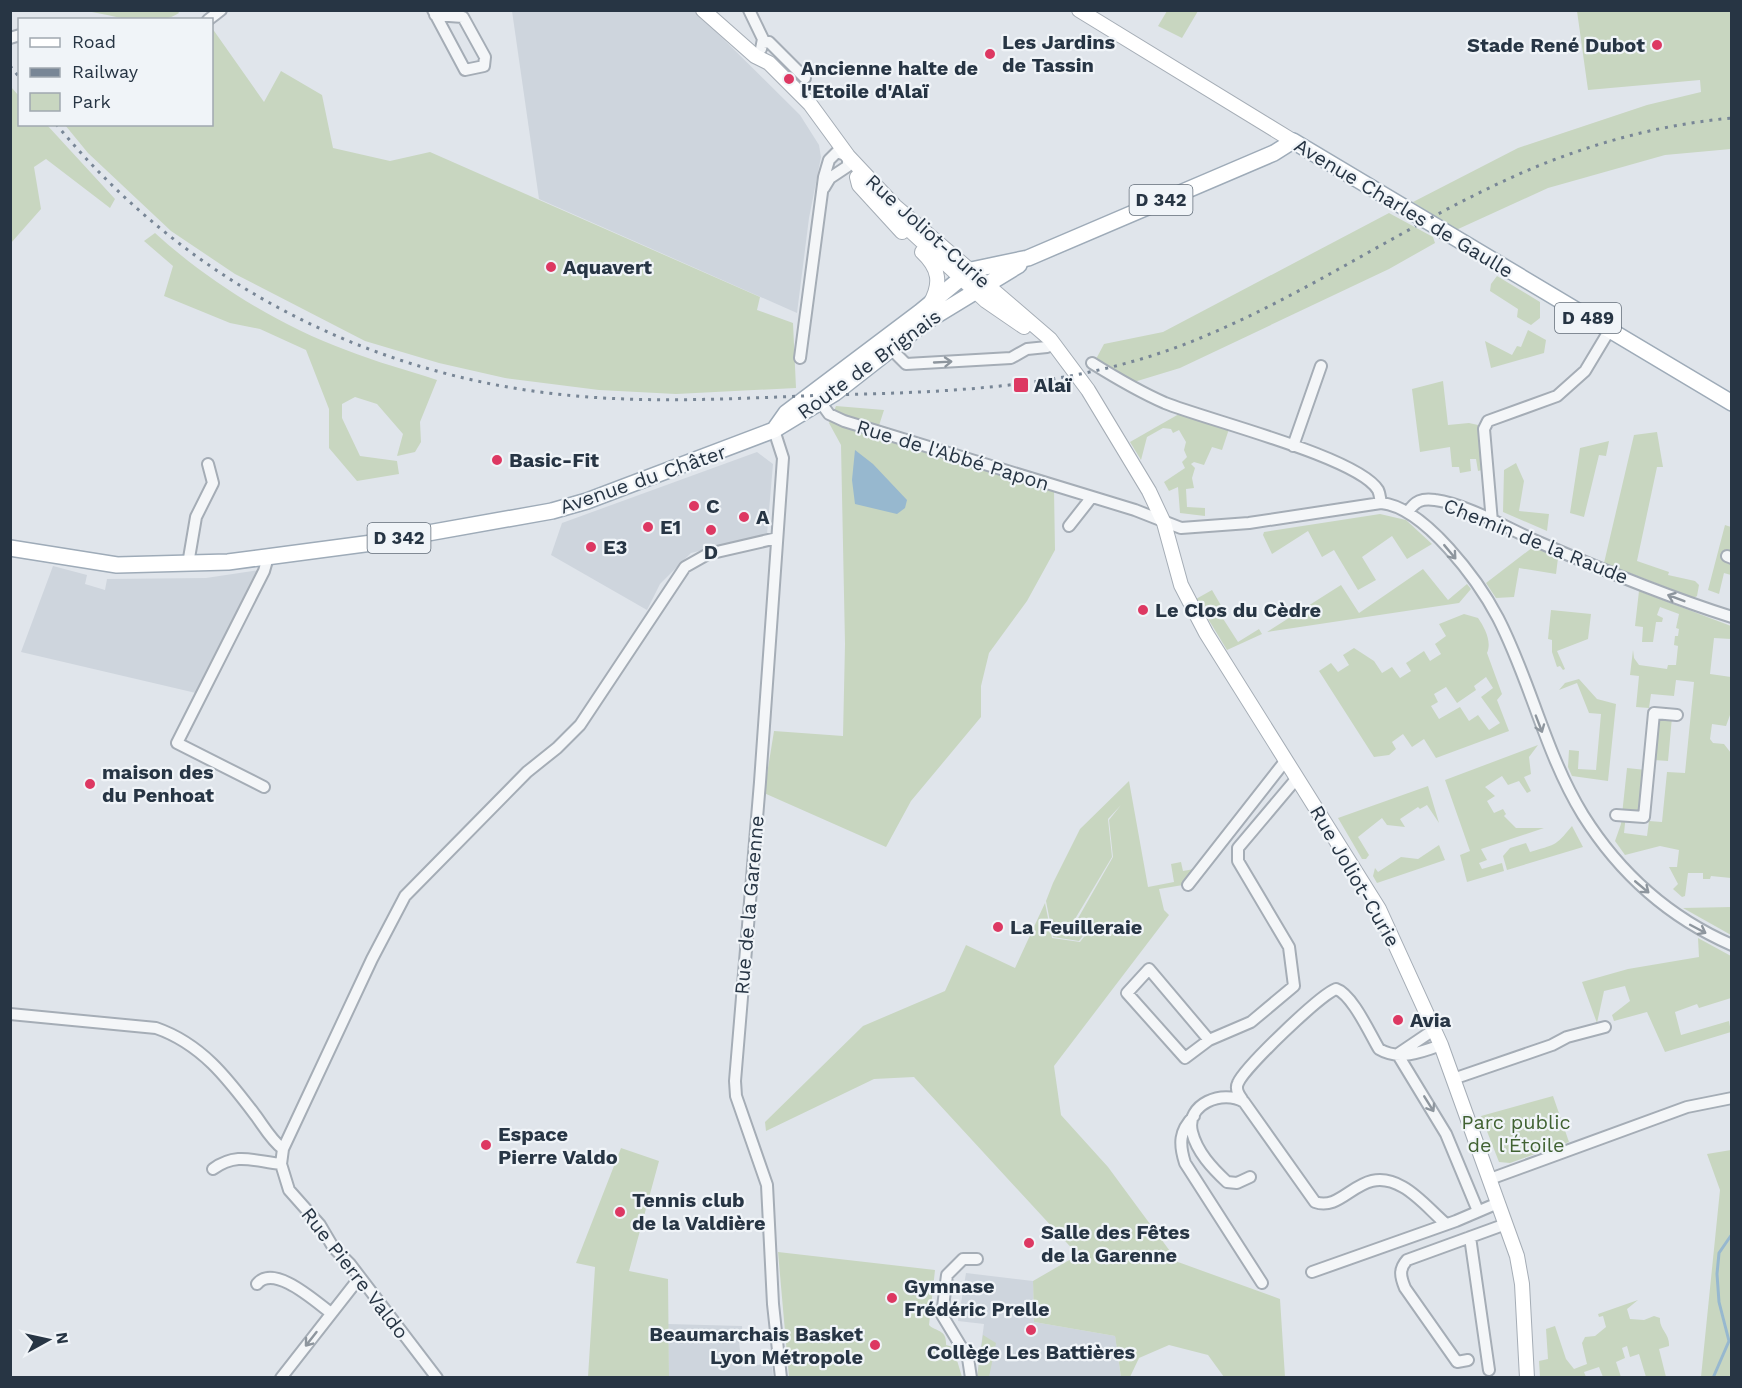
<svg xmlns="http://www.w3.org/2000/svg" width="1742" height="1388" viewBox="0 0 1742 1388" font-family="'Work Sans',sans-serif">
  <rect width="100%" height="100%" fill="#e0e5eb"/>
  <!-- built -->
  <path fill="#ced5dd" d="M 512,11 L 695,11 L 800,115 L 819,145 L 821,157 L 809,218 L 797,313 L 539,199 Z
    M 757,452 L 773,464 L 767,534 L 691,553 L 660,584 L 647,610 L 551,555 L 562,523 Z
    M 53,566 L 87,575 L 85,584 L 105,590 L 107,579 L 206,578 L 260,570 L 196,693 L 21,652 Z
    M 966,1273 L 1033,1281 L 1034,1322 L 1115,1336 L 1121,1377 L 977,1377 L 984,1324 L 958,1321 Z
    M 668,1324 L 742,1326 L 743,1342 L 739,1342 L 742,1367 L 772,1363 L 773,1377 L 669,1377 Z"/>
  <!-- green -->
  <path fill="#c8d6c0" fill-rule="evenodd" d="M 177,10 L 179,13 C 152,30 115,15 86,11 Z
    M 1167,11 L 1198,11 L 1182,38 L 1158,26 Z
    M 1577,11 L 1731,11 L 1731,149 L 1665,155 L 1548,188 L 1456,230 L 1413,202 L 1518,148 L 1647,105 L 1701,92 L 1700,80 L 1588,90 Z
    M 212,28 L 264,102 L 281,71 L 322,95 L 333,148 L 390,161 L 430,152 L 760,297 L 757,310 L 793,323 L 796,388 L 676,394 L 599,390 L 505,378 L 439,363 L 365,341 L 235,274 L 171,231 L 88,153 L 65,125 L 212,124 Z
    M 11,87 L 19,96 L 20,124 L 47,125 L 115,199 L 110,208 L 46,159 L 34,167 L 41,209 L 11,243 Z
    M 1389,213 L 1433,237 L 1435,243 L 1389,269 L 1180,368 L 1134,382 L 1095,361 L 1104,344 L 1163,332 Z
    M 155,233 C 209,282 278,325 346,350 C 376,362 407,370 437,380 L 420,422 L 421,442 L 415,452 L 397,456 L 403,434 L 377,404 L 355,397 L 342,404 L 342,418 L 360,456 L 397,461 L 399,474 L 357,481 L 329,448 L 329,409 L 306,350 L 260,329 L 230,323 L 164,296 L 173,266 L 144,241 Z
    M 1497,276 L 1540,302 L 1540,318 L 1531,325 L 1517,317 L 1518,309 L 1490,291 L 1491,284 Z
    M 1528,330 L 1546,340 L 1544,353 L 1491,368 L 1485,341 L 1512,355 L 1517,346 L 1521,347 Z
    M 1443,381 L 1448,425 L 1469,423 L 1478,425 L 1482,470 L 1478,471 L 1476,459 L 1470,459 L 1471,471 L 1460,473 L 1459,467 L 1452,467 L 1450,447 L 1420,452 L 1412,389 Z
    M 836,406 L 884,410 L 876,435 L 1054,490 L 1055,550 L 1027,601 L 989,653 L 981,686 L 981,717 L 911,801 L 886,847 L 764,793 L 774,731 L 843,736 L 845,644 L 841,445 L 829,423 Z
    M 1179,414 L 1229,429 L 1222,450 L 1212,447 L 1204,465 L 1194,462 L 1191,464 L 1195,468 L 1192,478 L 1194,488 L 1186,489 L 1187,507 L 1205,508 L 1205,516 L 1180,513 L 1178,487 L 1169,491 L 1164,482 L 1185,468 L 1182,462 L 1187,457 L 1184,450 L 1186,442 L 1179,430 L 1173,433 L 1171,429 L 1163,428 L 1147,437 L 1141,460 L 1130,442 Z
    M 1657,432 L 1663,467 L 1657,467 L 1637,561 L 1669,572 L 1668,575 L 1695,581 L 1699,585 L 1697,596 L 1694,598 L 1604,563 L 1634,435 Z
    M 1609,441 L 1606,456 L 1599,455 L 1584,517 L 1570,513 L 1580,448 Z
    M 1516,463 L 1524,481 L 1519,511 L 1549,514 L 1547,531 L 1503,512 L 1504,470 Z
    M 1380,514 L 1406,520 L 1432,544 L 1407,559 L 1392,536 L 1362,557 L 1376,580 L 1358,590 L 1334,550 L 1322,557 L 1308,531 L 1272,554 L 1263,535 L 1264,532 Z
    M 1725,525 L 1731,527 L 1731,575 L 1724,573 L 1719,594 L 1708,590 Z
    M 1533,547 L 1558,558 L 1556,574 L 1519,568 L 1514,597 L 1496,598 L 1486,583 Z
    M 1423,569 L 1448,600 L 1467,584 L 1471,589 L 1459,603 L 1267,632 L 1341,585 L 1359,613 Z
    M 1212,590 L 1226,614 L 1222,617 L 1238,642 L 1259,629 L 1262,634 L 1227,650 L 1196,599 Z
    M 1639,591 L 1731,626 L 1731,639 L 1714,638 L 1710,674 L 1731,677 L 1730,715 L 1726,726 L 1712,724 L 1710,739 L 1713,743 L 1724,744 L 1731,753 L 1731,878 L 1711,876 L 1710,879 L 1703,879 L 1703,873 L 1688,873 L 1685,896 L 1682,897 L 1673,889 L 1678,884 L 1669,867 L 1677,867 L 1679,850 L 1660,846 L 1625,855 L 1615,841 L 1621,824 L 1627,768 L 1646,770 L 1642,815 L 1626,814 L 1624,833 L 1647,836 L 1649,821 L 1662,822 L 1667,772 L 1685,773 L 1694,682 L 1676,680 L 1674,696 L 1651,694 L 1649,708 L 1636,707 L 1639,676 L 1630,675 L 1633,650 L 1634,658 L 1639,665 L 1667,669 L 1668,665 L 1676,665 L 1678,646 L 1674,645 L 1675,636 L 1678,636 L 1679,629 L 1676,628 L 1679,614 L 1660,607 L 1657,615 L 1663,618 L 1662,622 L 1656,622 L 1653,642 L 1642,642 L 1643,627 L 1635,626 Z
    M 1551,610 L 1591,614 L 1588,639 L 1557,651 L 1565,669 L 1563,670 L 1560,666 L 1557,667 L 1552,652 L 1552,640 L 1548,639 Z
    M 1464,614 L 1478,618 C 1485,628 1492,642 1487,653 L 1502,694 L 1497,700 L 1509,731 L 1436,758 L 1424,739 L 1412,747 L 1403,734 L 1392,742 L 1396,749 L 1389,755 L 1374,757 L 1319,671 L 1331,663 L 1338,672 L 1349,665 L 1343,655 L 1354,648 L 1374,661 L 1382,673 L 1392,667 L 1400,678 L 1411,671 L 1406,663 L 1424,651 L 1430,661 L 1441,654 L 1435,644 L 1446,636 L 1439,624 ZM 1486,677 L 1493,688 L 1481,697 L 1500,723 L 1489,730 L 1478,715 L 1469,721 L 1460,707 L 1439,719 L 1431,706 L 1438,702 L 1434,694 L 1446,687 L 1457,703 L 1476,690 L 1474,686 Z
    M 1579,679 L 1597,699 L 1616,704 L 1608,781 L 1572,776 L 1568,767 L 1569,750 L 1579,751 L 1578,769 L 1596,770 L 1601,714 L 1589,713 L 1577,683 L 1559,690 L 1565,683 Z
    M 1657,716 L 1672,717 L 1668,761 L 1654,760 Z
    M 1538,745 L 1529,757 L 1531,774 L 1524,777 L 1531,791 L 1527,793 L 1519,781 L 1508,785 L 1502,776 L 1485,787 L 1495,796 L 1487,801 L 1494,813 L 1503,809 L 1506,814 L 1504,816 L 1516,828 L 1544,828 L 1481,849 L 1487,860 L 1479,863 L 1482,869 L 1502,863 L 1504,871 L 1467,882 L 1460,855 L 1470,851 L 1445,780 Z
    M 1129,781 L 1148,887 L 1174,882 L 1171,864 L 1181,862 L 1183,871 L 1194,869 L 1183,885 L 1159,889 L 1164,910 L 1169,915 L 1054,1066 L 1061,1115 L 1108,1167 L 1178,1262 L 1280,1299 L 1285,1377 L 1224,1377 L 1208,1355 L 1169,1345 L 1139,1358 L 1130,1377 L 1121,1377 L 1115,1336 L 1034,1322 L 1033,1281 L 1078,1255 L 914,1077 L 874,1079 L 766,1131 L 765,1122 L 863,1026 L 945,991 L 966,945 L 1015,968 L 1045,903 L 1052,938 L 1080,942 L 1087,933 L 1077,920 L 1113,857 L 1109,820 L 1121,805 L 1108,819 L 1112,857 L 1075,919 L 1085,933 L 1079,941 L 1053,937 L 1046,901 L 1053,883 L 1080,829 Z
    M 1428,786 L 1439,823 L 1427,805 L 1420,809 L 1418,807 L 1400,819 L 1405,827 L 1387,825 L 1382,818 L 1358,837 L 1369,855 L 1366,859 L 1362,859 L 1338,818 Z
    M 1572,826 L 1583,847 L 1507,870 L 1503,856 L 1510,848 L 1526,843 L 1530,852 C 1555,844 1554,848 1572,826 Z
    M 1439,845 L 1445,860 L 1377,883 L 1373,876 L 1375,868 L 1378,872 L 1401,857 L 1418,859 Z
    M 1731,907 L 1731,935 L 1683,908 Z
    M 1698,938 L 1731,956 L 1731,998 L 1699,1008 L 1697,1004 L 1675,1012 L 1681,1035 L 1729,1021 L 1731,1032 L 1665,1052 L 1647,1012 L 1614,1021 L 1612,1015 L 1630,1001 L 1625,986 L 1604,991 L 1597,1023 L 1582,982 L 1628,969 L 1699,957 Z
    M 1553,1096 L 1569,1142 L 1510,1163 L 1499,1162 L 1481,1116 Z
    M 621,1148 L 659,1161 L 629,1271 L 668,1279 L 669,1377 L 588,1377 L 595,1267 L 576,1263 Z
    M 1731,1150 L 1731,1377 L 1701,1377 L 1720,1190 L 1707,1154 Z
    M 778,1252 L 935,1270 L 929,1325 C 936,1332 947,1329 946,1345 L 953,1347 L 962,1377 L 789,1377 Z
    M 1638,1300 L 1627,1309 L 1630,1319 L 1644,1320 L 1654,1316 L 1660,1318 C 1659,1329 1670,1334 1669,1346 L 1659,1349 L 1666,1377 L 1646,1377 L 1639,1354 L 1630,1357 L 1627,1346 L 1622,1348 L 1625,1358 L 1616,1362 L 1621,1377 L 1603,1377 L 1599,1367 L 1584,1372 L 1586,1377 L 1540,1377 L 1539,1361 L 1548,1359 L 1546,1329 L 1555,1326 L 1566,1359 L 1574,1369 L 1587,1364 L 1582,1343 L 1585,1337 L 1595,1336 L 1606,1327 L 1603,1316 L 1599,1317 L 1598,1314 Z
    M 983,1335 L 996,1343 L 989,1377 L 977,1377 Z"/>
  <!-- water -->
  <path fill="#97b8cf" d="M 855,450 L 873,464 L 907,500 L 905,508 L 897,514 L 855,504 L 852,480 Z"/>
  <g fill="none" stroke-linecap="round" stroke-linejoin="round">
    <!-- stream -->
    <path stroke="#97b8cf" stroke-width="3" d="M 1713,1378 L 1729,1341 L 1719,1302 L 1717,1274 L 1719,1253 L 1732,1234"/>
    <defs>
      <path id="street" d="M 433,10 L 465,70 L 484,66 L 485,57 L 463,17 L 435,15
        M 749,10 L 763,39 L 761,49
        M 208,20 L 221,10
        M 10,38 L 20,35
        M 763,43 L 769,42 L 805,78
        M 891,349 L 906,364 L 1011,358 L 1027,349 L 1047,347
        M 800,358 L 824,177 L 829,160 L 837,152 L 848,156 L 848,166 L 830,178 L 824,188
        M 1092,363 C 1116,378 1140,392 1165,403 C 1207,420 1358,457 1378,490 C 1380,494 1380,499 1381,503
        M 821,403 L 829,414 L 844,421 L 1135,510 L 1181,528 L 1249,523 L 1381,503 C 1425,507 1479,582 1498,618 C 1531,682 1545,753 1583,815 C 1620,874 1668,917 1732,945
        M 774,430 L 783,458 L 760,782 L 735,1081 L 736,1096 L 767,1185 L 773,1304 L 781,1378
        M 1293,446 L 1321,366
        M 1408,512 C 1415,501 1422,498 1435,500 C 1466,504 1507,528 1536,541 C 1600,569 1665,596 1732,617
        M 1492,522 L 1484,429 L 1488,421 L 1557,396 L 1585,371 L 1609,331
        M 1069,526 L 1091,498
        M 1727,556 L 1732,558
        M 188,564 L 196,517 L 213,483 L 208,464
        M 264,787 L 177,743 L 264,571 L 268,557
        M 1616,815 L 1644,817 L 1654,713 L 1677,715
        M 1188,885 L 1286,760
        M 10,1014 L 156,1028 C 202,1044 228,1079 256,1116 C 264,1127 272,1141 283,1149
        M 1209,1040 L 1149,969 L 1127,993 L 1185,1058 L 1209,1040 L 1251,1022 L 1294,986 L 1289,947 L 1238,861 L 1238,848 L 1297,778
        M 1398,1054 L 1435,1029
        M 1398,1055 L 1446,1134 L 1478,1211
        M 1453,1079 L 1552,1045 L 1567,1037 L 1605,1027
        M 1242,1099 C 1238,1094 1235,1089 1238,1083 C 1245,1067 1320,995 1336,989 C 1352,994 1370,1034 1379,1049 C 1399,1061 1422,1052 1441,1045
        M 1194,1116 C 1179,1131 1179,1144 1185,1163 L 1262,1283
        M 213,1169 C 237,1152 253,1161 281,1164
        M 1250,1177 L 1237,1183 L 1227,1182 C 1212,1168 1197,1152 1192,1132 C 1185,1104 1223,1089 1244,1102 L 1315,1202 C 1345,1213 1360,1162 1403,1187 C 1419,1196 1432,1212 1446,1224
        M 1490,1179 L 1687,1107 L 1732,1098
        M 1470,1237 L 1489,1370
        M 1312,1272 L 1456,1221 L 1498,1203
        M 257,1284 C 274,1263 316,1302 331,1313
        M 1468,1360 L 1457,1362 L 1405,1288 C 1400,1276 1399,1269 1407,1260 L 1506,1224
        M 281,1378 L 360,1277
        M 437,1378 L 350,1264 L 333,1247 L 320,1225 L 289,1190 L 281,1164 L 283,1149 L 372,959 L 405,896 L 527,772 L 557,748 L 580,725 L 685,567 L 708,554 L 777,538
        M 971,1378 L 968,1358 L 942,1315 L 947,1275 L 963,1259 L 977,1259"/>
      <path id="secondary" d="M 703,10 L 755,56 L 769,63 L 810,104 L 848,156 L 895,206 L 1050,339 L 1088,390 L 1149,491 L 1164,523 L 1181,585 L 1206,633 L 1379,909 L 1441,1045 L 1517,1256 L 1522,1284 L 1527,1378
        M 1079,10 L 1293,141
        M 857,177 L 859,185 L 902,232
        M 900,221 L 986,301 L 1024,327
        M 922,252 C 939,268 942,283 930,304"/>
      <path id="primary" d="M 774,430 L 786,413 L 920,312 L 971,270 L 1028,258 L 1274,153 L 1293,141 L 1732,403
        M 10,548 L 117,565 L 228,562 L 372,543 L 552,511 L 587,501 L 774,430 L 835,393 L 927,321 L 1019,265"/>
    </defs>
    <!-- street casing -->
    <use href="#street" stroke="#a5adb6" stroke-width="14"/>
    <!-- secondary casing -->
    <use href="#secondary" stroke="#a5adb6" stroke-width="16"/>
    <!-- primary casing -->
    <use href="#primary" stroke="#9eabb8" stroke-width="18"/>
    <!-- street -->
    <use href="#street" stroke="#f4f6f8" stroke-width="10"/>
    <!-- secondary -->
    <use href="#secondary" stroke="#fff" stroke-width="14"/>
    <!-- primary -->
    <use href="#primary" stroke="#fff" stroke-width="15"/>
    <!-- rail -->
    <path stroke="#788696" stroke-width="3" stroke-dasharray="3 6" stroke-linecap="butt" d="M 10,66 L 20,78
      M 56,124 C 184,280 365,375 566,395 C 653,404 742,398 830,395 C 952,392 1072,388 1188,343 C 1310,295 1417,216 1538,166 C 1600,141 1665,124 1732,118"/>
  </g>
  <!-- one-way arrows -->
  <defs><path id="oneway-shaft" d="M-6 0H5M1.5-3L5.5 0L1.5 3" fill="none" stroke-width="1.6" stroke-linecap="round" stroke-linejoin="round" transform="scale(1.5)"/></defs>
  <g stroke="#8e969e">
    <use href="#oneway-shaft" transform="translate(943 362) rotate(-3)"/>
    <use href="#oneway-shaft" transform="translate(1450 552) rotate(50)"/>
    <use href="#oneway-shaft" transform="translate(1676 598) rotate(-159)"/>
    <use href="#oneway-shaft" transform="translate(1539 724) rotate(69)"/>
    <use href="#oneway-shaft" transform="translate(1642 887) rotate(40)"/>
    <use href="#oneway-shaft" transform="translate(1698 929) rotate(28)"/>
    <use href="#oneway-shaft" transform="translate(1429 1104) rotate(58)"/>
    <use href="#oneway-shaft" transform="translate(311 1339) rotate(128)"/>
  </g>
  <!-- markers -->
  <g fill="#dd3862" stroke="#f0f4f8" stroke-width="2">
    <circle cx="1657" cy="45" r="6"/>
    <circle cx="990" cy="54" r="6"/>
    <circle cx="789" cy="79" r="6"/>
    <circle cx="551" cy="267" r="6"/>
    <rect x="1013" y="377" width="16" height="16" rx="3"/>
    <circle cx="497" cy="460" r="6"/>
    <circle cx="694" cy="506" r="6"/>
    <circle cx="744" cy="517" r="6"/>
    <circle cx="648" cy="527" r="6"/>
    <circle cx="711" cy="530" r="6"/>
    <circle cx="591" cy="547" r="6"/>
    <circle cx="1143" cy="610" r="6"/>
    <circle cx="90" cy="784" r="6"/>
    <circle cx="998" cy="927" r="6"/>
    <circle cx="1398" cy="1020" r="6"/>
    <circle cx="486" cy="1145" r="6"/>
    <circle cx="620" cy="1212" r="6"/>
    <circle cx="1029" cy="1243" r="6"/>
    <circle cx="892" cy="1298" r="6"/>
    <circle cx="1031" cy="1330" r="6"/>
    <circle cx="875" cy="1345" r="6"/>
  </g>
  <g text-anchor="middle" stroke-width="4.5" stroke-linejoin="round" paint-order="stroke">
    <!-- shield labels -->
    <g fill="#f0f4f8" stroke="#636e7a" stroke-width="1.5">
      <rect x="1129.5" y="185" width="63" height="30" rx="4.5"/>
      <rect x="1555" y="303" width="66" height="30" rx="4.5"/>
      <rect x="367.5" y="523" width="63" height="30" rx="4.5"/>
    </g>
    <g font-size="18" font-weight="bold" fill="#273544">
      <text x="1161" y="206">D 342</text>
      <text x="1588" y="324">D 489</text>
      <text x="399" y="544">D 342</text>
    </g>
    <!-- poi labels -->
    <g font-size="20" font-weight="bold" fill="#273544" stroke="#f0f4f8" text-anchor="start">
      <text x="1002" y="49">Les Jardins<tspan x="1002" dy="23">de Tassin</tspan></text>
      <text x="1645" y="52" text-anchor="end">Stade René Dubot</text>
      <text x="801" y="75">Ancienne halte de<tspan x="801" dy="23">l'Etoile d'Alaï</tspan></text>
      <text x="563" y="274">Aquavert</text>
      <text x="1034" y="392">Alaï</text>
      <text x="509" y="467">Basic-Fit</text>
      <text x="706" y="513">C</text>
      <text x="756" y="524">A</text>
      <text x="660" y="534">E1</text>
      <text x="603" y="554">E3</text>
      <text x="711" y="559" text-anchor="middle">D</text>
      <text x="1155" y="617">Le Clos du Cèdre</text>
      <text x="102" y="779">maison des<tspan x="102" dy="23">du Penhoat</tspan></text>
      <text x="1010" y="934">La Feuilleraie</text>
      <text x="1410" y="1027">Avia</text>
      <text x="498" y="1141">Espace<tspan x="498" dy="23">Pierre Valdo</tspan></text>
      <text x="632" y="1207">Tennis club<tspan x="632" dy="23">de la Valdière</tspan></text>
      <text x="1041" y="1239">Salle des Fêtes<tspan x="1041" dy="23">de la Garenne</tspan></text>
      <text x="904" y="1293">Gymnase<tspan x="904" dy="23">Frédéric Prelle</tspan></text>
      <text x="863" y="1341" text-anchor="end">Beaumarchais Basket<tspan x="863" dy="23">Lyon Métropole</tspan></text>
      <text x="1031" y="1359" text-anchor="middle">Collège Les Battières</text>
    </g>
    <!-- street labels -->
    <g font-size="20" fill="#273544" stroke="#f0f4f8">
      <text transform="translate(1404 208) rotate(31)" y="7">Avenue Charles de Gaulle</text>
      <text transform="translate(928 231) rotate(42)" y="7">Rue Joliot-Curie</text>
      <text transform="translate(869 364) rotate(-36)" y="7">Route de Brignais</text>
      <text transform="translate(953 455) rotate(17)" y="7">Rue de l'Abbé Papon</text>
      <text transform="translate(643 479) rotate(-19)" y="7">Avenue du Châter</text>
      <text transform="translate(1536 541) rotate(22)" y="7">Chemin de la Raude</text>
      <text transform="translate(1355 876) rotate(60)" y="7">Rue Joliot-Curie</text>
      <text transform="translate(749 905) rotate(-85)" y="7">Rue de la Garenne</text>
      <text transform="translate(355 1273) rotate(52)" y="7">Rue Pierre Valdo</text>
    </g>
    <!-- park labels -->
    <g font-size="20" fill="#406232" stroke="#f0f4f8">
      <text x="1516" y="1129">Parc public<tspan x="1516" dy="23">de l'Étoile</tspan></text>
    </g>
  </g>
  <!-- border -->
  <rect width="1742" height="1388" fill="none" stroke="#273544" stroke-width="24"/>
  <!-- legend -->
  <rect x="18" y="18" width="195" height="108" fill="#f0f4f8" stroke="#a0a8b0" stroke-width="1.5"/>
  <rect x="30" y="38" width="30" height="9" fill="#ffffff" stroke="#a0a8b0" stroke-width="1.5"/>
  <text x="72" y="48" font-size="18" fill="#273544">Road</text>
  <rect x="30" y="68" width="30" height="9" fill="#788696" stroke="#a0a8b0" stroke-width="1.5"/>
  <text x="72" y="78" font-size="18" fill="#273544">Railway</text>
  <rect x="30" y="93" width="30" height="18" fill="#c8d6c0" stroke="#a0a8b0" stroke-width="1.5"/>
  <text x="72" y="108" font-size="18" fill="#273544">Park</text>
  <!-- north arrow -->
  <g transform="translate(48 1340) rotate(82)" stroke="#f0f4f8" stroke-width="4.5" paint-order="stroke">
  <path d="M0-4.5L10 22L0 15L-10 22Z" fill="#273544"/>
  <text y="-9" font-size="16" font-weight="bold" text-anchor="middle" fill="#273544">N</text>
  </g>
</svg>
